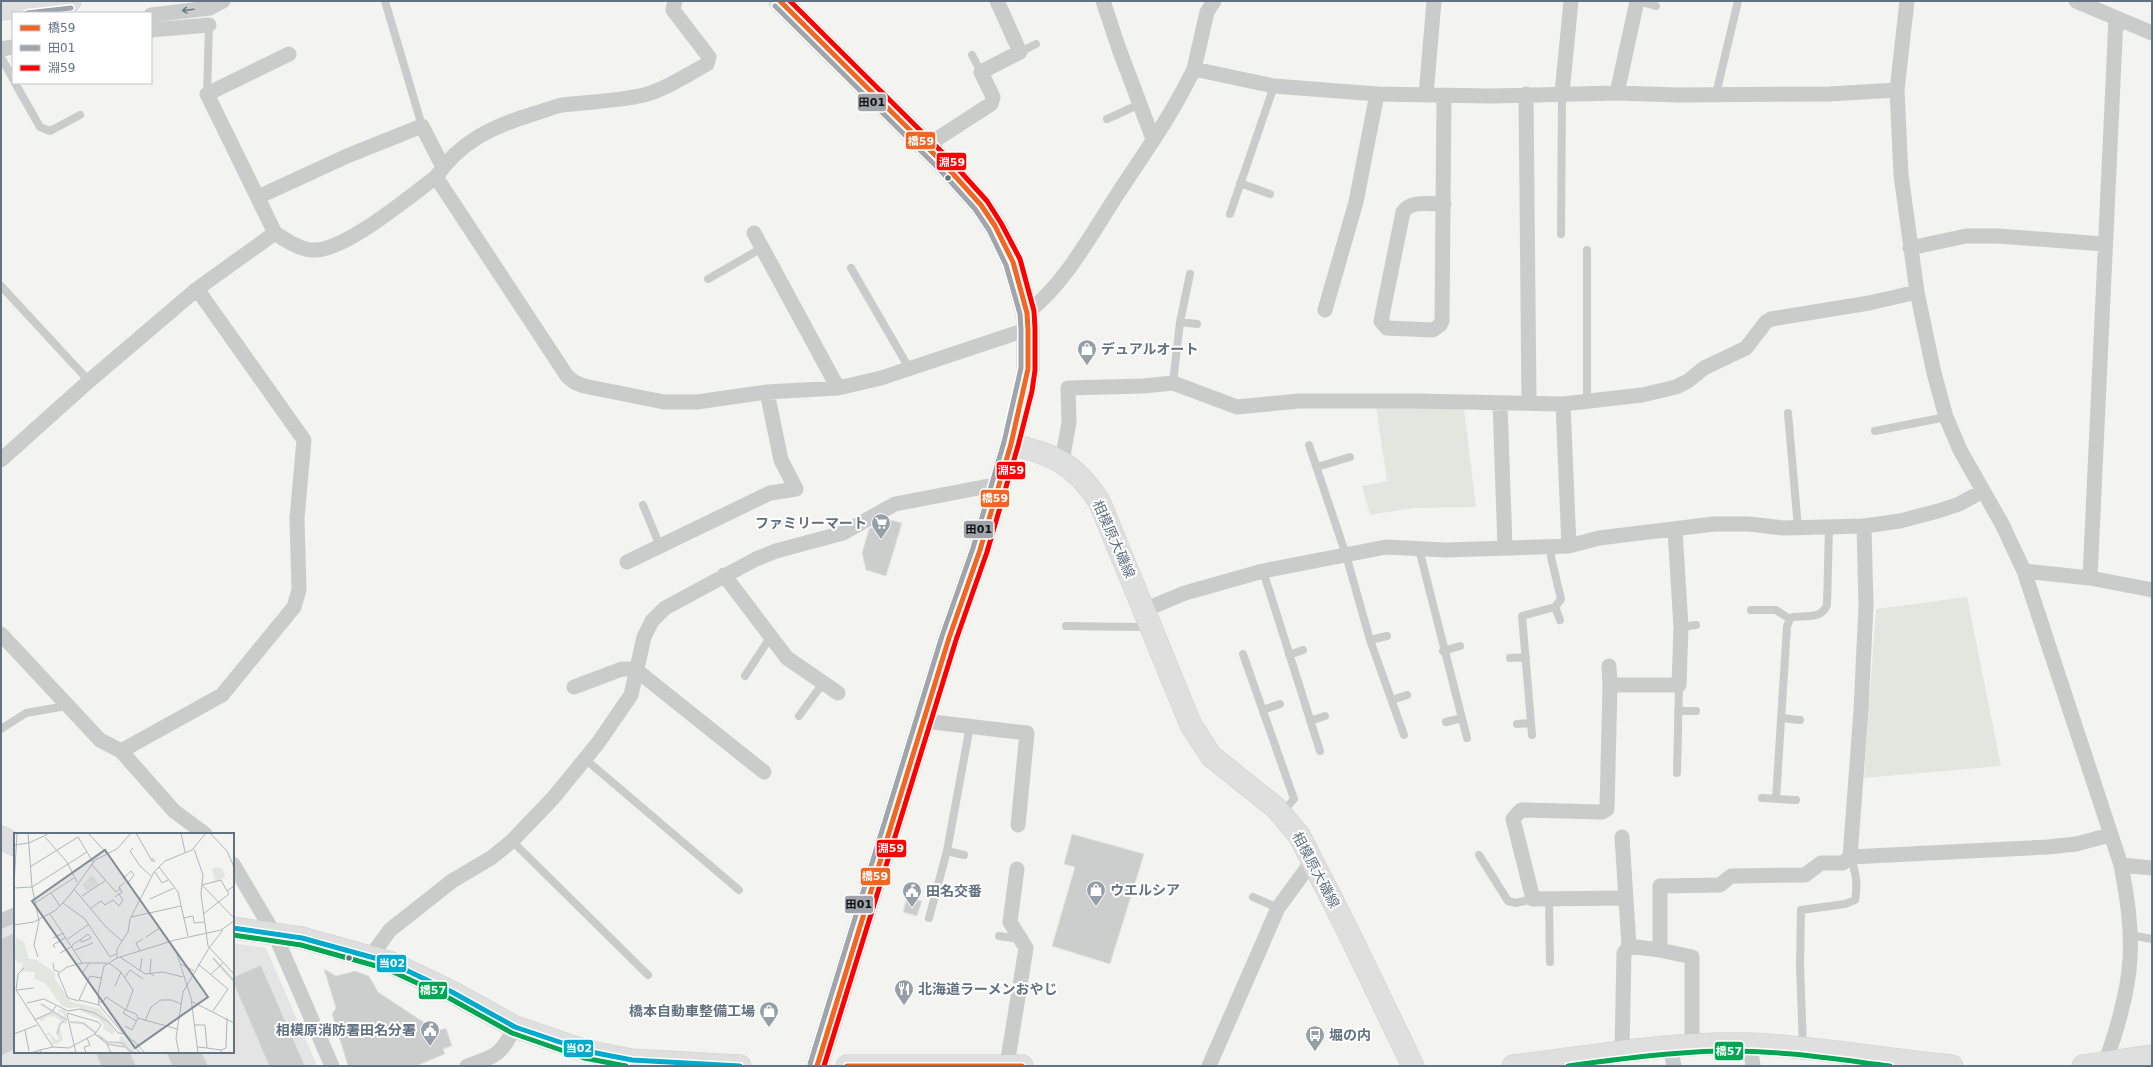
<svg xmlns="http://www.w3.org/2000/svg" width="2153" height="1067" viewBox="0 0 2153 1067" font-family="'DejaVu Sans','Noto Sans JP',sans-serif">
  <rect width="100%" height="100%" fill="#f3f3f0"/>
  <!-- built -->
  <path fill="#e3e4e3" d="M 15,922 L 15,1052 L 233,1052 L 233,943 L 266,948 L 317,1066 L 1,1066 L 1,928 Z"/>
  <!-- green -->
  <path fill="#e2e6df" d="M 1376,407 L 1464,409 L 1476,507 L 1414,508 L 1370,515 L 1362,486 L 1387,481 Z
    M 1967,597 L 2001,766 L 1864,778 L 1876,609 Z"/>
  <!-- building -->
  <path fill="#cccece" stroke="#e2e2e0" d="M 887,519 L 902,523 L 886,576 L 866,570 L 862,553 L 869,529 Z
    M 1072,834 L 1144,854 L 1110,964 L 1052,946 L 1075,867 L 1064,864 Z
    M 907,897 L 922,901 L 917,916 L 903,912 Z
    M 15,932 L 15,1049 L 1,1056 L 1,939 Z
    M 261,965 L 305,1066 L 269,1066 L 233,982 L 233,977 Z
    M 324,969 L 336,976 L 355,971 L 369,976 L 378,992 L 437,1031 L 446,1028 L 452,1046 L 443,1049 L 445,1054 L 416,1066 L 348,1066 L 332,1014 L 336,1008 Z
    M 95,1052 L 130,1052 L 136,1066 L 101,1066 Z
    M 166,1052 L 202,1052 L 208,1066 L 172,1066 Z"/>
  <g fill="none" stroke-linecap="round" stroke-linejoin="round">
    <defs>
      <path id="primary" d="M 780,1 L 945,165 L 981,205 L 995,226 L 1013,262 L 1027,313 L 1028,329 L 1028,369 L 1025,389 L 1011,444 L 980,550 L 949,638 L 817,1066
        M 1,9 L 70,1
        M 1011,444 C 1055,456 1073,462 1099,501 L 1191,725 L 1211,756 L 1276,808 L 1299,835 L 1346,927 L 1413,1066
        M 1,837 L 15,845
        M 233,928 L 302,938 L 389,962 L 452,992 L 515,1027 L 586,1051 L 632,1060 L 740,1066
        M 847,1066 L 1022,1066
        M 1513,1066 C 1591,1057 1672,1041 1751,1044 C 1819,1047 1885,1060 1952,1066
        M 2083,1066 L 2152,1056"/>
    </defs>
    <!-- primary casing -->
    <use href="#primary" stroke="#d0d1d0" stroke-width="23"/>
    <!-- service -->
    <path stroke="#cacccc" stroke-width="8" d="M 385,1 L 422,126
      M 1637,1 L 1656,6
      M 1020,52 L 1036,44
      M 972,55 L 981,72
      M 1,57 L 13,79
      M 15,83 L 40,127 L 50,131 L 80,115
      M 207,94 L 209,25
      M 1716,94 L 1738,1
      M 1107,119 L 1140,104
      M 1240,183 L 1270,194
      M 1230,214 L 1274,86
      M 1561,234 L 1562,93
      M 851,268 L 909,368
      M 708,279 L 762,248
      M 1,286 L 89,381
      M 1180,322 L 1197,324
      M 1173,383 L 1180,322 L 1190,274
      M 1587,401 L 1587,250
      M 1788,413 L 1798,528
      M 1875,431 L 1946,417
      M 1309,445 L 1346,555 L 1370,640 L 1404,735
      M 1317,467 L 1350,457
      M 643,505 L 660,546
      M 1419,549 L 1467,738
      M 1263,571 L 1320,751
      M 1555,607 L 1560,620
      M 1751,610 L 1776,610 L 1790,619
      M 1066,626 L 1138,627 L 1148,623
      M 1681,627 L 1696,625
      M 1370,640 L 1387,636
      M 1443,651 L 1460,646
      M 1243,654 L 1294,799 L 1282,813
      M 1289,655 L 1303,650
      M 1510,658 L 1526,657
      M 745,676 L 771,636
      M 1392,700 L 1407,695
      M 1263,710 L 1280,704
      M 1678,711 L 1696,711
      M 799,716 L 823,683
      M 1781,718 L 1800,720
      M 1310,721 L 1325,716
      M 1446,722 L 1462,718
      M 1517,724 L 1531,723
      M 1,729 L 26,713 L 66,706
      M 1532,735 L 1522,616 L 1555,607 L 1561,599 L 1551,557 L 1552,547
      M 585,759 L 739,890
      M 1677,773 L 1679,685
      M 1762,798 L 1796,800
      M 1776,799 L 1787,626 L 1790,619 L 1793,617 C 1806,615 1821,620 1827,605 L 1829,528
      M 512,841 L 648,975
      M 947,851 L 964,855
      M 1479,855 L 1508,901 L 1516,903 L 1533,899
      M 1253,897 L 1278,908
      M 1549,899 L 1550,962
      M 929,918 L 947,851 L 970,726
      M 2130,935 L 2152,939
      M 999,936 L 1020,939
      M 1803,1047 L 1800,965 L 1801,910 L 1845,904 L 1855,900 C 1858,884 1856,872 1850,857"/>
    <!-- minor -->
    <path stroke="#cacccc" stroke-width="15" d="M 1103,1 L 1119,49 L 1153,139
      M 1907,1 L 1897,90 L 1901,175 L 1917,292 L 1934,373 L 1946,417 L 1960,450 L 2002,524 L 2024,571 L 2121,865 C 2127,897 2132,927 2130,959 C 2128,995 2116,1033 2104,1066
      M 2076,1 L 2152,33
      M 151,15 L 210,8 L 223,1
      M 151,30 L 209,25
      M 1,49 L 13,47
      M 289,54 L 207,94 L 275,233 C 285,240 300,250 313,250 C 344,252 410,196 436,177 L 567,376 L 574,382 L 584,386 L 664,402 L 697,402 L 767,392 L 838,388 L 881,378 L 1028,329
      M 1194,69 L 1207,12 L 1214,1
      M 1562,93 L 1571,1
      M 1617,93 L 1637,1
      M 1526,94 L 1529,403
      M 1426,95 L 1434,1
      M 926,146 L 991,104 L 993,97 L 981,72 L 1020,52 L 997,1
      M 436,177 C 460,141 494,126 533,114 C 543,111 553,107 562,105 C 589,102 617,101 644,95 C 666,89 687,75 707,64 L 709,57 L 673,10 L 675,1
      M 258,197 L 347,156 L 422,126 L 443,167
      M 1444,204 C 1431,204 1411,200 1403,212 L 1381,321 L 1387,328 L 1433,330 L 1440,325 L 1442,321 L 1444,95
      M 754,233 L 838,388
      M 1910,248 L 1966,236 L 1998,236 L 2104,244
      M 1325,310 L 1356,202 L 1377,94
      M 1027,313 C 1065,283 1089,238 1115,198 C 1143,155 1172,115 1194,69 L 1274,86 L 1377,94 L 1490,96 L 1617,93 L 1678,95 L 1829,94 L 1897,90
      M 1500,404 L 1505,547
      M 1563,404 L 1569,546
      M 1,460 L 89,381 L 197,289 L 275,233
      M 1062,461 L 1069,422 L 1068,388 L 1143,386 L 1173,383 L 1237,407 L 1299,401 L 1414,401 L 1563,404 L 1642,395 L 1676,387 L 1688,381 L 1704,368 L 1746,348 L 1766,322 L 1771,319 L 1869,303 L 1917,292
      M 627,562 L 770,493 L 796,489 L 781,460 L 767,392
      M 2024,571 L 2090,578 L 2152,590
      M 724,575 L 787,658 L 838,693
      M 2090,578 L 2116,18
      M 1144,610 L 1185,593 L 1263,571 L 1386,547 L 1445,550 L 1569,546 L 1599,538 L 1714,524 L 1749,524 L 1783,528 L 1864,526 L 1900,521 L 1938,511 L 1959,504 L 1983,491
      M 1,634 L 100,740 L 121,751 L 174,811 L 205,834
      M 1609,666 L 1610,685
      M 574,687 L 622,669 L 635,669 L 764,772
      M 924,721 L 1027,733 L 1018,825
      M 121,751 L 222,695 L 294,607 L 299,590 L 297,518 L 304,440 L 197,289
      M 1622,837 L 1629,946 L 1660,950 L 1692,957 L 1692,1046
      M 1850,857 L 1861,710 L 1866,606 L 1864,526
      M 233,864 L 275,935 L 332,1066
      M 2121,865 L 2152,868
      M 1625,898 L 1533,899 L 1513,819 L 1521,810 L 1602,812 L 1607,809 L 1610,685 L 1679,685 L 1681,627 L 1675,530
      M 1,921 L 15,915
      M 1660,950 L 1660,886 L 1720,885 L 1731,876 L 1805,875 L 1821,863 L 1843,863 L 1850,857 L 2048,847 L 2076,844 L 2110,835
      M 371,956 L 390,930 L 452,881 L 491,858 L 512,841 L 554,797 L 598,743 L 631,695 L 644,637 L 652,621 L 665,608 L 756,559 L 776,551 L 843,533 L 895,504 L 999,484
      M 1750,1044 L 1753,1066
      M 1670,1048 L 1674,1066
      M 1622,1052 L 1624,953 L 1629,946
      M 1007,1065 L 1026,948 L 1010,922 L 1017,869
      M 467,1066 C 496,1056 501,1055 515,1027
      M 1209,1066 L 1278,908 L 1313,860"/>
    <!-- primary -->
    <use href="#primary" stroke="#dfdfe0" stroke-width="22"/>
    <defs>
      <path id="bus-1" d="M 780,1 L 945,165 L 981,205 L 995,226 L 1013,262 L 1027,313 L 1028,329 L 1028,369 L 1011,444 L 980,550 L 949,638 L 817,1066
        M 847,1066 L 1022,1066"/>
      <path id="bus-2" d="M 775,6 L 940,170 L 975,209 L 989,230 L 1006,265 L 1020,314 L 1021,329 L 1021,368 L 1004,442 L 973,548 L 942,636 L 810,1064
        M 27,13 L 71,8"/>
      <path id="bus-3" d="M 790,1 L 950,160 L 987,201 L 1001,223 L 1020,259 L 1034,311 L 1035,329 L 1035,370 L 1032,391 L 1018,446 L 987,552 L 956,640 L 824,1066"/>
      <path id="bus-4" d="M 233,935 L 301,945 L 387,969 L 449,998 L 512,1033 L 584,1058 L 626,1066
        M 1568,1066 C 1619,1059 1670,1052 1721,1051 C 1778,1050 1834,1059 1890,1066"/>
      <path id="bus-5" d="M 233,928 L 302,938 L 389,962 L 452,992 L 515,1027 L 586,1051 L 632,1060 L 740,1066"/>
    </defs>
    <!-- bus-1 casing -->
    <use href="#bus-1" stroke="#fff" stroke-width="8"/>
    <!-- bus-2 casing -->
    <use href="#bus-2" stroke="#fff" stroke-width="8"/>
    <!-- bus-3 casing -->
    <use href="#bus-3" stroke="#fff" stroke-width="8"/>
    <!-- bus-4 casing -->
    <use href="#bus-4" stroke="#fff" stroke-width="8"/>
    <!-- bus-5 casing -->
    <use href="#bus-5" stroke="#fff" stroke-width="8"/>
    <!-- bus-1 -->
    <use href="#bus-1" stroke="#f26522" stroke-width="5"/>
    <!-- bus-2 -->
    <use href="#bus-2" stroke="#9fa5aa" stroke-width="5"/>
    <!-- bus-3 -->
    <use href="#bus-3" stroke="#f00" stroke-width="5"/>
    <!-- bus-4 -->
    <use href="#bus-4" stroke="#00a651" stroke-width="5"/>
    <!-- bus-5 -->
    <use href="#bus-5" stroke="#00a9ce" stroke-width="5"/>
  </g>
  <!-- one-way arrows -->
  <defs><path id="oneway-shaft" d="M-6 0H5M1.5-3L5.5 0L1.5 3" fill="none" stroke-width="1.6" stroke-linecap="round" stroke-linejoin="round"/></defs>
  <use stroke="#6c7b88" href="#oneway-shaft" transform="translate(188 10) rotate(173)"/>
  <!-- icons -->
  <defs>
    <symbol id="shop-pin" viewBox="-11 -11 22 30"><path d="M0 17L-7.5 6A9.5 9.5 0 1 1 7.5 6Z" fill="#959fa8" stroke="#fff"/><path d="M-5-2.5h2.3a2.7 3.5 0 0 1 5.4 0H5L5.5 6h-11ZM-1.5-2.5h3a1.5 2.3 0 0 0-3 0Z" fill="#fff"/></symbol>
    <symbol id="supermarket-pin" viewBox="-11 -11 22 30"><path d="M0 17L-7.5 6A9.5 9.5 0 1 1 7.5 6Z" fill="#959fa8" stroke="#fff"/><path d="M-6-5.5h2.5l.6 2H6L4.5 2H-2.5L-4.4-4H-6ZM-1.5 3.2a1.3 1.3 0 1 0 .1 0ZM3 3.2a1.3 1.3 0 1 0 .1 0Z" fill="#fff"/></symbol>
    <symbol id="civic-pin" viewBox="-11 -11 22 30"><path d="M0 17L-7.5 6A9.5 9.5 0 1 1 7.5 6Z" fill="#959fa8" stroke="#fff"/><path d="M-.6-6.5H3V-4.5H.6V-3L4-1V1h2V6H-6V1h2V-1L-.6-3ZM-1.2 2.5V6h2.4V2.5Z" fill="#fff"/></symbol>
    <symbol id="restaurant-pin" viewBox="-11 -11 22 30"><path d="M0 17L-7.5 6A9.5 9.5 0 1 1 7.5 6Z" fill="#959fa8" stroke="#fff"/><path d="M-5-6h1v4h1v-4h1v4h1v-4h1v5L-1.5 .5V6h-2V.5L-5-1ZM5-6V6H3V1.5H1.5Q1.5-4 5-6Z" fill="#fff"/></symbol>
    <symbol id="bus-pin" viewBox="-11 -11 22 30"><path d="M0 17L-7.5 6A9.5 9.5 0 1 1 7.5 6Z" fill="#959fa8" stroke="#fff"/><path d="M-5-6H5V4H4V6H2V4H-2V6H-4V4H-5ZM-3.5-4V0h7V-4ZM-3.5 1.2v1.5H-2V1.2ZM2 1.2v1.5H3.5V1.2Z" fill="#fff"/></symbol>
  </defs>
  <g fill-rule="evenodd">
    <use href="#shop-pin" x="1076" y="338" width="22" height="30"/>
    <use href="#supermarket-pin" x="870" y="512" width="22" height="30"/>
    <use href="#shop-pin" x="1085" y="879" width="22" height="30"/>
    <use href="#civic-pin" x="901" y="880" width="22" height="30"/>
    <use href="#restaurant-pin" x="893" y="978" width="22" height="30"/>
    <use href="#shop-pin" x="758" y="1000" width="22" height="30"/>
    <use href="#civic-pin" x="419" y="1019" width="22" height="30"/>
    <use href="#bus-pin" x="1304" y="1024" width="22" height="30"/>
  </g>
  <!-- markers -->
  <g fill="#627281" stroke="#fff" stroke-width="1.5">
    <circle cx="948" cy="178" r="3.5"/>
    <circle cx="349" cy="958" r="3.5"/>
  </g>
  <g text-anchor="middle" stroke-width="4" stroke-linejoin="round" paint-order="stroke">
    <!-- poi labels -->
    <g font-size="14" font-weight="bold" fill="#627281" stroke="#fff" text-anchor="start">
      <text x="1101" y="354">デュアルオート</text>
      <text x="867" y="528" text-anchor="end">ファミリーマート</text>
      <text x="1110" y="895">ウエルシア</text>
      <text x="926" y="896">田名交番</text>
      <text x="918" y="994">北海道ラーメンおやじ</text>
      <text x="755" y="1016" text-anchor="end">橋本自動車整備工場</text>
      <text x="416" y="1035" text-anchor="end">相模原消防署田名分署</text>
      <text x="1329" y="1040">堀の内</text>
    </g>
    <!-- street labels -->
    <g font-size="14" fill="#627281" stroke="#fff">
      <text transform="translate(1114 539) rotate(66)" y="5">相模原大磯線</text>
      <text transform="translate(1316 870) rotate(62)" y="5">相模原大磯線</text>
    </g>
  </g>
  <!-- overview -->
  <g transform="translate(14 833)">
    <rect width="220" height="220" fill="#f3f3f0"/>
    <path d="M 203,34 L 209,36 L 211,45 L 201,48 L 198,35 ZM 78,42 L 85,51 L 73,58 L 68,52 ZM 2,104 L 10,109 L 15,126 L 23,127 L 41,140 L 41,146 L 57,169 L 85,175 L 96,189 L 82,180 L 95,190 L 101,198 L 99,202 L 89,196 L 90,192 L 85,186 L 67,178 L 66,174 L 54,175 L 48,173 L 32,151 L 20,145 L 21,139 L 6,138 L 10,129 L 5,130 L 0,126 ZM 46,176 L 52,177 L 53,192 L 40,183 L 33,184 L 29,188 L 23,186 L 40,179 L 45,184 L 51,184 L 48,179 L 44,180 ZM 46,195 L 49,207 L 39,212 L 36,202 L 31,202 L 35,199 L 42,207 L 45,207 L 43,201 ZM 106,203 L 110,204 L 123,220 L 117,220 L 105,210 Z" fill="#e2e6df"/>
    <path fill="none" stroke="#cbd3d5" stroke-width="2" d="M 199,125 L 220,148M 27,171 L 53,187M 56,189 L 69,190 L 82,200M 43,201 L 46,191 L 50,188M 84,202 L 93,209 L 108,210 L 118,220"/>
    <path fill="none" stroke="#b0b7bd" stroke-width="1" d="M 14,0 L 18,54 L 25,88 L 20,112 L 24,124M 74,0 L 97,25 L 163,121 L 177,165 L 184,220M 122,0 L 138,28 L 141,28 L 138,25M 167,0 L 171,19M 196,0 L 213,18 L 220,34M 31,4 L 53,29 L 63,49M 0,12 L 15,10 L 36,0M 119,15 L 116,18 L 126,33 L 137,43M 180,16 L 189,42 L 187,61 L 194,113 L 220,141M 77,31 L 102,59 L 106,56M 16,34 L 64,4 L 79,29M 145,34 L 164,59 L 174,103M 141,39 L 148,50 L 154,47M 109,46 L 117,38 L 120,42 L 113,51M 0,52 L 3,0M 188,52 L 220,85M 188,52 L 207,47 L 213,58 L 220,53M 0,55 L 18,54 L 73,19M 60,56 L 92,94 L 108,108M 37,60 L 46,73M 68,63 L 91,48M 101,64 L 108,59 L 105,54 L 111,49M 136,66 L 160,55M 21,70 L 60,45M 49,70 L 71,86 L 96,124 L 102,121M 77,75 L 87,68 L 91,72 L 99,67 L 105,73 L 109,67 L 105,61M 36,81 L 68,130 L 93,130M 189,81 L 215,61 L 213,58M 117,84 L 167,73M 169,85 L 179,83 L 180,90 L 190,89M 0,92 L 20,89 L 42,77 L 56,62 L 81,27 L 103,16 L 117,0M 132,104 L 146,95M 39,105 L 50,100M 54,106 L 75,91M 58,112 L 66,107 L 74,101 L 77,105 L 68,109 L 66,107M 41,115 L 39,112 L 52,104M 61,117 L 79,110M 126,118 L 122,110 L 129,106M 46,120 L 59,113M 106,124 L 131,141 L 149,139 L 169,144M 103,125 L 103,116 L 114,99 L 116,86 L 140,39 L 151,28 L 178,17 L 192,0M 137,126 L 136,140 L 140,143M 39,130 L 40,137 L 45,139M 95,130 L 107,139 L 119,157 L 112,177 L 122,181 L 124,185 L 118,197 L 111,193M 167,131 L 180,138M 184,131 L 214,156 L 199,178M 10,135 L 4,141 L 2,157 L 39,214 L 55,215 L 81,201 L 93,211 L 97,220M 126,138 L 128,125M 68,141 L 75,130M 196,142 L 209,130M 111,144 L 116,137 L 129,146M 101,153 L 107,139M 2,157 L 20,155M 65,168 L 54,165 L 44,141 L 53,134 L 68,130M 177,168 L 220,190M 85,169 L 89,169 L 92,164 L 112,177M 13,170 L 30,166 L 54,178M 85,172 L 65,167 L 76,143 L 87,145M 111,177 L 109,180 L 122,188M 54,178 L 66,176 L 81,180 L 96,190 L 104,200 L 111,201 L 119,208M 53,180 L 84,189 L 87,192 L 81,201M 53,181 L 62,220M 124,185 L 163,196M 20,187 L 38,179 L 42,173M 131,188 L 137,174 L 147,167 L 158,167 L 167,171M 180,192 L 191,192 L 193,215 L 183,214M 11,197 L 15,218M 0,201 L 23,192M 119,207 L 131,220M 93,211 L 110,214M 193,215 L 207,217M 26,217 L 39,214M 17,220 L 26,217 L 27,220M 72,220 L 70,214 L 76,212 L 73,205M 126,220 L 85,172 L 84,161 L 90,133 L 103,125 L 161,107 L 207,97 L 220,88M 165,220 L 162,205 L 169,159 L 195,115 L 209,97M 208,220 L 207,217 L 212,215 L 213,185"/>
    <path fill="#818d98" fill-opacity="0.15" stroke="#818d98" stroke-width="2" d="M 91,17 L 194,164 L 121,215 L 18,68 Z"/>
    <rect width="220" height="220" fill="none" stroke="#627281" stroke-width="2"/>
  </g>
  <g stroke="#fff" stroke-width="1.5">
    <rect x="857" y="93" width="30" height="19" rx="4" fill="#9fa5aa"/>
    <rect x="905" y="131" width="31" height="19" rx="4" fill="#f26522"/>
    <rect x="936" y="152" width="31" height="19" rx="4" fill="#f00"/>
    <rect x="996" y="461" width="30" height="19" rx="4" fill="#f00"/>
    <rect x="980" y="489" width="30" height="19" rx="4" fill="#f26522"/>
    <rect x="963" y="520" width="31" height="19" rx="4" fill="#9fa5aa"/>
    <rect x="876" y="839" width="31" height="19" rx="4" fill="#f00"/>
    <rect x="860" y="867" width="31" height="19" rx="4" fill="#f26522"/>
    <rect x="844" y="895" width="30" height="19" rx="4" fill="#9fa5aa"/>
    <rect x="376" y="954" width="31" height="19" rx="4" fill="#00a9ce"/>
    <rect x="418" y="981" width="30" height="19" rx="4" fill="#00a651"/>
    <rect x="563" y="1039" width="31" height="19" rx="4" fill="#00a9ce"/>
    <rect x="1714" y="1041" width="30" height="20" rx="4" fill="#00a651"/>
  </g>
  <g font-size="11" text-anchor="middle" font-weight="bold" fill="#fff">
    <text x="921" y="145">橋59</text>
    <text x="952" y="166">淵59</text>
    <text x="1011" y="474">淵59</text>
    <text x="995" y="502">橋59</text>
    <text x="891" y="852">淵59</text>
    <text x="875" y="880">橋59</text>
    <text x="392" y="967">当02</text>
    <text x="433" y="994">橋57</text>
    <text x="579" y="1052">当02</text>
    <text x="1729" y="1055">橋57</text>
  </g>
  <g font-size="11" text-anchor="middle" font-weight="bold" fill="#111">
    <text x="872" y="106">田01</text>
    <text x="979" y="533">田01</text>
    <text x="859" y="908">田01</text>
  </g>
  <!-- border -->
  <rect width="2153" height="1067" fill="none" stroke="#627281" stroke-width="4"/>
  <!-- legend -->
  <rect x="12" y="12" width="140" height="72" fill="#ffffff" stroke="#c0c7cd"/>
  <rect x="20" y="25" width="20" height="6" fill="#f26522" stroke="#c0c7cd"/>
  <text x="48" y="32" font-size="12" fill="#627281">橋59</text>
  <rect x="20" y="45" width="20" height="6" fill="#9fa5aa" stroke="#c0c7cd"/>
  <text x="48" y="52" font-size="12" fill="#627281">田01</text>
  <rect x="20" y="65" width="20" height="6" fill="#ff0000" stroke="#c0c7cd"/>
  <text x="48" y="72" font-size="12" fill="#627281">淵59</text>
</svg>
